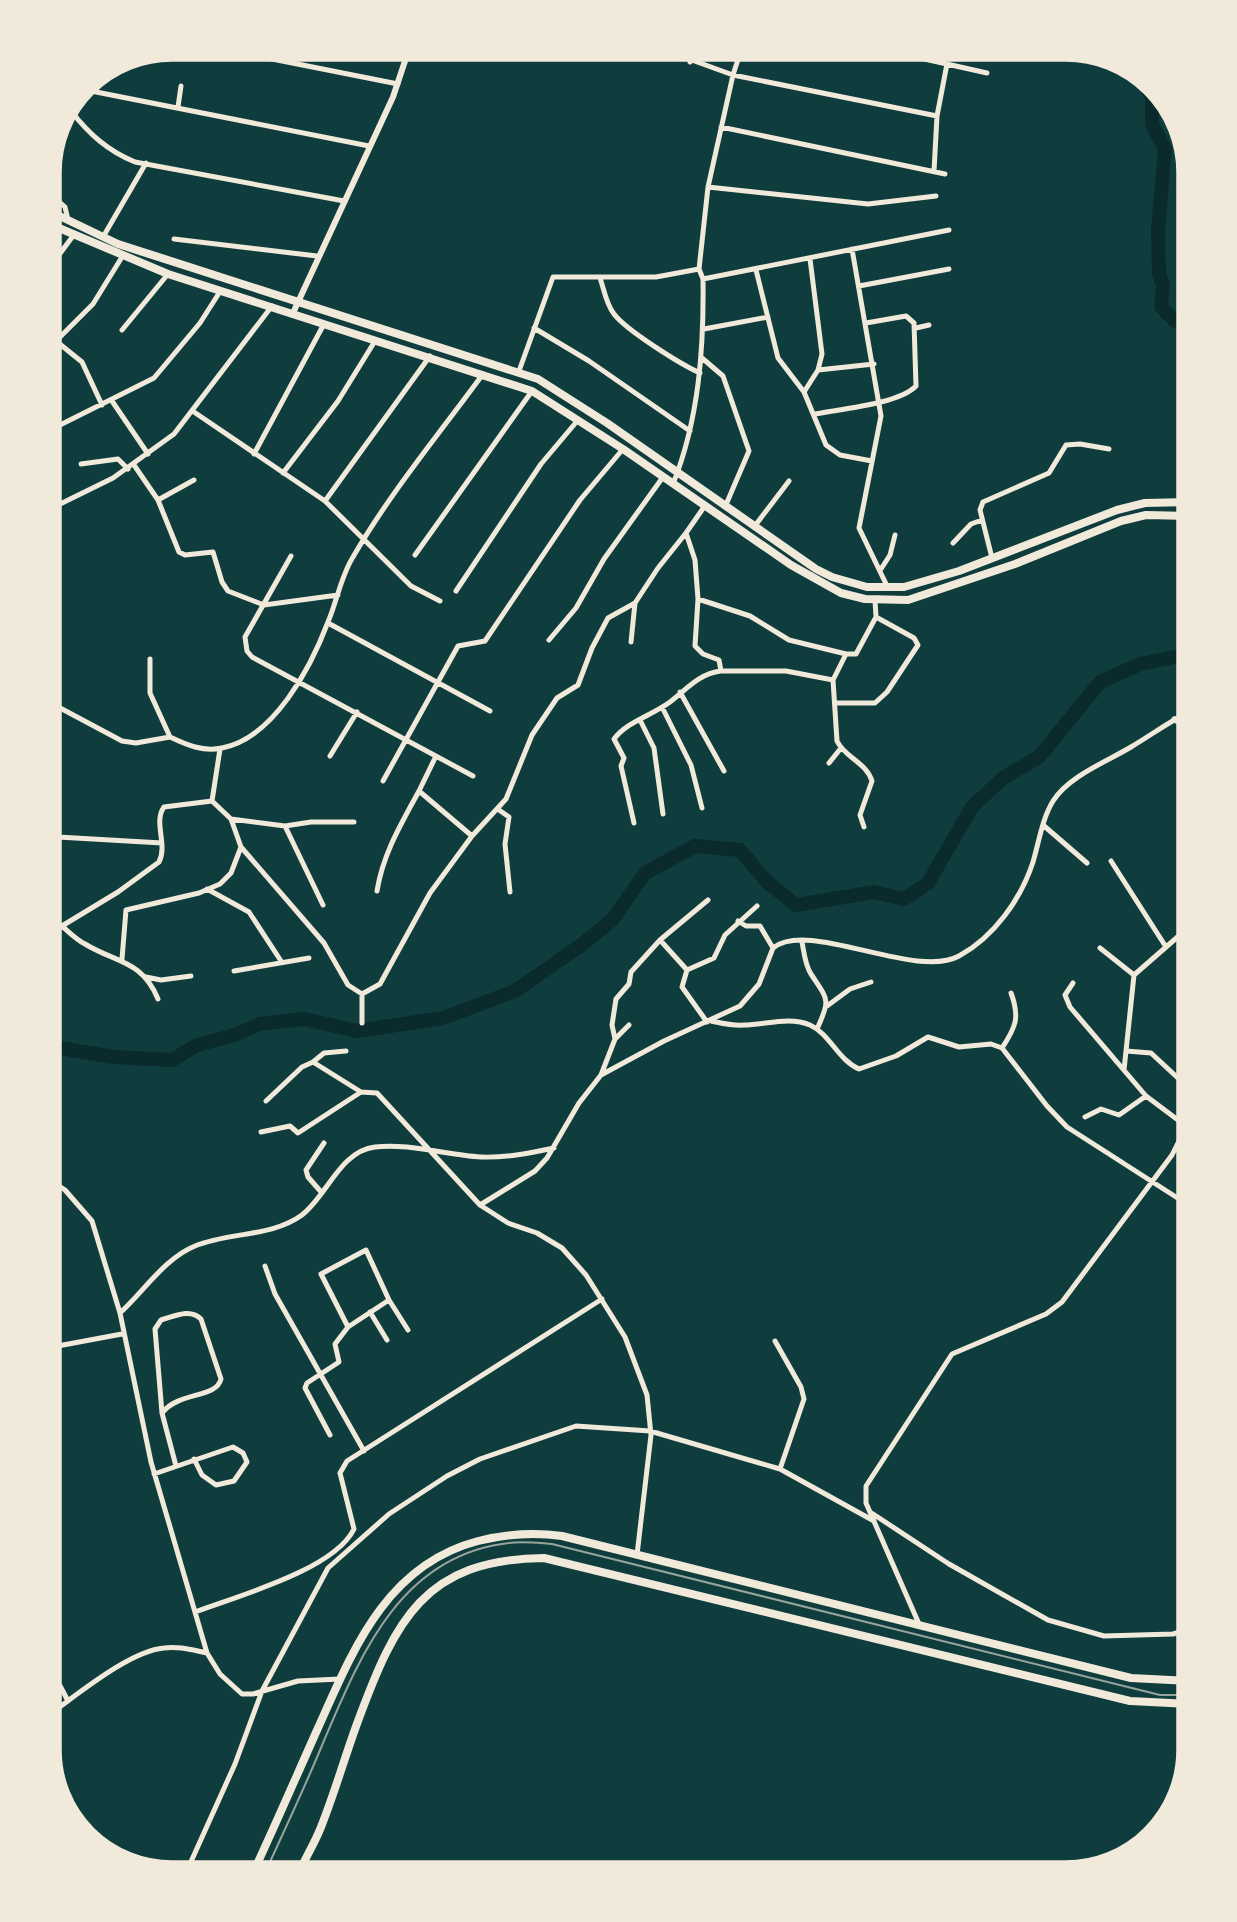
<svg xmlns="http://www.w3.org/2000/svg" width="1237" height="1922" viewBox="0 0 1237 1922" font-family="Figtree,sans-serif">
  <rect width="100%" height="100%" fill="#0f3d3e"/>
  <g fill="none" stroke-linecap="round" stroke-linejoin="round">
    <!-- river -->
    <path stroke="#0a2a2b" stroke-width="14" d="M 1142,77 L 1152,98 L 1152,124 L 1165,149 L 1158,230 L 1159,274 L 1163,285 L 1161,307 L 1175,321 L 1190,316
      M 47,1046 L 114,1057 L 172,1060 L 197,1045 L 235,1035 L 259,1024 L 304,1019 L 357,1031 L 443,1018 L 515,991 L 580,946 L 613,919 L 645,873 L 695,846 L 740,850 L 767,882 L 796,905 L 874,892 L 904,899 L 928,883 L 972,807 L 1003,778 L 1039,757 L 1100,682 L 1140,664 L 1190,654"/>
    <!-- minor -->
    <path stroke="#f1e9da" stroke-width="5" d="M 212,47 L 398,84
      M 656,47 L 733,75 L 937,116
      M 871,47 L 987,73
      M 690,62 L 694,47
      M 81,89 L 369,146
      M 178,107 L 181,86
      M 71,111 C 89,134 108,151 135,162 L 344,201
      M 721,127 L 945,174
      M 1180,129 L 1183,168 L 1190,181
      M 934,171 L 937,116 L 947,64
      M 708,187 L 868,204 L 936,196
      M 47,191 L 65,207 L 68,220
      M 103,237 L 146,163
      M 174,239 L 317,256
      M 852,249 L 881,416 L 859,528 L 888,588
      M 756,270 L 778,358 L 804,392 L 826,445 L 840,455 L 872,461
      M 47,271 L 73,236
      M 600,278 C 604,289 606,304 614,314 C 626,330 680,364 700,373
      M 703,279 L 949,230
      M 859,286 L 949,269
      M 534,328 L 589,361 L 690,431
      M 916,328 L 929,325
      M 704,329 L 768,317
      M 122,330 L 168,274
      M 702,358 L 723,376 L 749,451 L 725,507
      M 818,370 L 874,364
      M 519,371 L 553,277 L 656,277 L 699,269
      M 804,392 L 818,370 L 822,354 L 810,259
      M 112,401 L 148,454
      M 102,405 L 82,362 L 56,341 L 93,304 L 122,257
      M 194,412 L 325,501 L 411,586 L 440,601
      M 815,414 C 840,409 899,404 916,386 L 914,323 L 906,316 L 866,323
      M 48,431 L 154,378 L 200,323 L 221,290
      M 254,454 L 324,324
      M 81,464 L 118,459 L 128,469
      M 134,465 L 158,500 L 179,552 L 185,555 L 213,552 L 222,582 L 228,591 L 264,605 L 338,595
      M 283,473 L 338,401 L 375,341
      M 673,484 C 699,419 704,348 703,279 L 699,269 L 708,187 L 733,75 L 742,47
      M 158,500 L 194,480
      M 325,501 L 430,356
      M 704,507 L 686,533 L 695,560 L 698,599 L 695,646 L 703,654 L 719,660 L 721,671 L 786,671 L 833,680 L 837,741 C 845,758 866,762 872,781 L 860,815 L 864,827
      M 52,508 L 113,478 L 174,434 L 272,306
      M 754,527 L 789,481
      M 953,543 L 971,524 L 982,520
      M 415,555 L 532,391
      M 291,556 L 245,637 L 247,651 L 252,657 L 473,776
      M 992,558 L 980,510 L 983,502 L 1049,473 L 1066,445 L 1080,444 L 1109,449
      M 881,569 L 890,555 L 895,535
      M 456,591 L 541,464 L 578,420
      M 698,599 L 750,616 L 789,640 L 846,654 L 833,680
      M 328,623 L 490,711
      M 549,640 L 576,608 L 604,559 L 663,477
      M 631,642 L 635,603
      M 846,654 L 856,654 L 876,617
      M 150,659 L 150,693 L 170,737 C 187,745 203,752 222,748 C 274,738 311,667 328,622 C 337,601 341,576 353,557 C 390,493 439,434 483,374
      M 680,692 L 724,771
      M 47,701 L 122,741 L 136,743 L 170,737
      M 835,703 L 875,703 L 887,692 L 918,645 L 914,638 L 876,617 L 875,600
      M 662,707 L 691,765 L 702,808
      M 1174,719 L 1190,732
      M 640,720 L 654,748 L 663,814
      M 330,756 L 357,712
      M 829,763 L 841,748
      M 383,781 L 458,646 L 485,641 L 580,500 L 623,449
      M 419,791 L 436,756
      M 212,801 L 220,749
      M 499,810 L 509,817 L 505,844 L 510,892
      M 231,819 L 285,826 L 311,822 L 354,822
      M 634,823 L 621,766 L 624,758 L 614,739 C 628,721 651,716 670,702 C 687,689 698,674 721,671
      M 1043,825 L 1087,863
      M 285,826 L 323,905
      M 58,837 L 162,843
      M 1111,861 L 1166,947
      M 207,889 L 249,912 L 281,961
      M 377,891 C 383,854 401,824 419,791 L 472,836
      M 738,921 L 746,926 L 760,926 L 773,948
      M 63,927 C 70,933 77,940 85,944 C 116,963 142,960 158,999
      M 47,935 L 118,892 L 159,862 C 168,845 153,822 164,807 L 212,801 L 231,819 L 241,847 L 324,943 L 348,985 L 362,994 L 380,984 L 430,893 L 472,836 L 506,799 L 532,735 L 557,698 L 578,685 L 592,648 L 608,618 L 635,603 L 658,568 L 686,533
      M 802,942 C 804,952 805,965 811,974 C 828,1000 831,999 817,1029
      M 1100,948 L 1134,975
      M 122,959 L 126,910 L 199,893 L 220,884 L 231,873 L 241,847
      M 687,970 L 714,958 L 725,935 L 757,906
      M 234,971 L 309,958
      M 146,977 L 161,980 L 191,976
      M 1073,983 L 1065,995 L 1070,1007 L 1146,1096 L 1186,1126
      M 827,1006 L 850,989 L 871,982
      M 711,1021 C 721,1023 732,1026 744,1025 C 765,1025 789,1016 810,1025 C 830,1034 838,1060 859,1069 L 896,1056 L 928,1037 L 959,1047 L 991,1044 L 1002,1048 L 1047,1106 L 1067,1127 L 1190,1206
      M 707,1022 L 682,987 L 687,970 L 660,940 L 708,900
      M 362,1023 L 362,994
      M 615,1039 L 612,1025 L 616,999 L 629,984 L 631,972 L 660,940
      M 1002,1048 C 1016,1027 1020,1017 1011,993
      M 1126,1051 L 1151,1053 L 1179,1079
      M 313,1062 L 324,1053 L 346,1051
      M 1124,1070 L 1134,975 L 1189,927
      M 601,1075 L 615,1039 L 629,1025
      M 266,1101 L 302,1067 L 313,1062 L 361,1092
      M 1085,1117 L 1101,1109 L 1119,1115 L 1146,1096
      M 261,1132 L 290,1126 L 298,1133 L 361,1092 L 377,1093 L 480,1205 L 508,1223 L 537,1233 L 562,1248 L 586,1275 L 625,1337 L 647,1395 L 651,1435 L 637,1555
      M 47,1178 L 65,1190 L 92,1221 L 120,1313 L 151,1462 L 207,1653 L 220,1674 L 242,1694 L 253,1694 L 298,1681 L 340,1679
      M 322,1193 L 308,1177 L 306,1170 L 324,1143
      M 480,1205 L 535,1171 L 547,1158 L 579,1103 L 601,1075 L 664,1041 L 740,1006 L 759,984 L 773,948 C 808,919 915,980 959,956 C 994,937 1021,899 1033,862 C 1039,842 1042,819 1053,801 C 1069,776 1106,762 1131,747 C 1151,735 1169,722 1190,711
      M 265,1266 L 275,1294 L 364,1451
      M 370,1312 L 387,1340
      M 120,1313 C 144,1291 165,1258 195,1246 C 229,1232 272,1237 302,1215 C 327,1196 340,1151 375,1147 C 409,1143 446,1155 481,1157 C 506,1158 530,1153 554,1148
      M 348,1327 L 389,1300
      M 775,1341 L 801,1387 L 804,1399 L 780,1469
      M 47,1348 L 122,1334
      M 162,1413 C 179,1391 216,1399 221,1379 L 201,1319 C 190,1308 175,1316 161,1320 L 155,1329 L 162,1413 L 176,1466
      M 330,1435 L 305,1388 L 307,1383 L 339,1362 L 335,1344 L 348,1327 L 321,1274 L 366,1250 L 389,1300 L 408,1330
      M 154,1474 L 233,1447 L 243,1453 L 247,1462 L 234,1481 L 216,1485 L 202,1475 L 194,1459
      M 870,1512 L 949,1564 L 1048,1620 L 1104,1636 L 1173,1634 L 1190,1629
      M 195,1612 C 237,1596 334,1570 354,1529 L 340,1473 L 347,1461 L 602,1299
      M 919,1624 L 866,1503 L 866,1486 L 952,1354 L 1046,1314 L 1062,1302 L 1172,1155 L 1190,1119
      M 47,1661 L 68,1701
      M 47,1716 C 76,1696 129,1651 164,1648 C 179,1646 192,1650 207,1653
      M 185,1875 L 235,1764 L 262,1691 L 328,1568 L 389,1514 L 447,1476 L 480,1459 L 576,1426 L 650,1431 L 780,1469 L 874,1521"/>
    <!-- tertiary -->
    <path stroke="#f1e9da" stroke-width="6" d="M 293,313 L 393,97 L 405,61 L 405,47"/>
    <!-- primary -->
    <path stroke="#f1e9da" stroke-width="8" d="M 47,210 L 118,244 L 538,379 L 607,423 L 816,569 L 832,577 L 867,587 L 904,587 L 959,571 L 1117,510 L 1145,503 L 1190,502
      M 47,223 L 168,274 L 532,391 L 623,449 L 791,565 L 841,593 L 865,599 L 908,600 L 1015,564 L 1121,521 L 1146,515 L 1190,516
      M 252,1875 C 275,1826 296,1777 318,1728 C 353,1650 386,1565 478,1541 C 506,1534 533,1532 562,1536 L 1131,1678 L 1190,1681
      M 298,1875 C 305,1858 315,1843 321,1827 C 335,1792 345,1756 358,1721 C 395,1621 424,1559 544,1558 L 1130,1701 L 1190,1704"/>
    <!-- tram -->
    <path stroke="#97a49c" stroke-width="2" d="M 264,1875 C 284,1831 305,1787 323,1743 C 360,1656 400,1555 509,1543 C 523,1541 538,1543 552,1544 L 1160,1695 L 1190,1695"/>
  </g>
  <!-- crop -->
  <path d="M0 0H1237V1922H0ZM172 60H1066A112 112 0 0 1 1178 172V1750A112 112 0 0 1 1066 1862H172A112 112 0 0 1 60 1750V172A112 112 0 0 1 172 60Z" fill="#f1e9da" fill-rule="evenodd"/>
  <path fill="none" stroke="#f1e9da" stroke-width="3.5" d="M172 60H1066A112 112 0 0 1 1178 172V1750A112 112 0 0 1 1066 1862H172A112 112 0 0 1 60 1750V172A112 112 0 0 1 172 60Z"/>
</svg>
